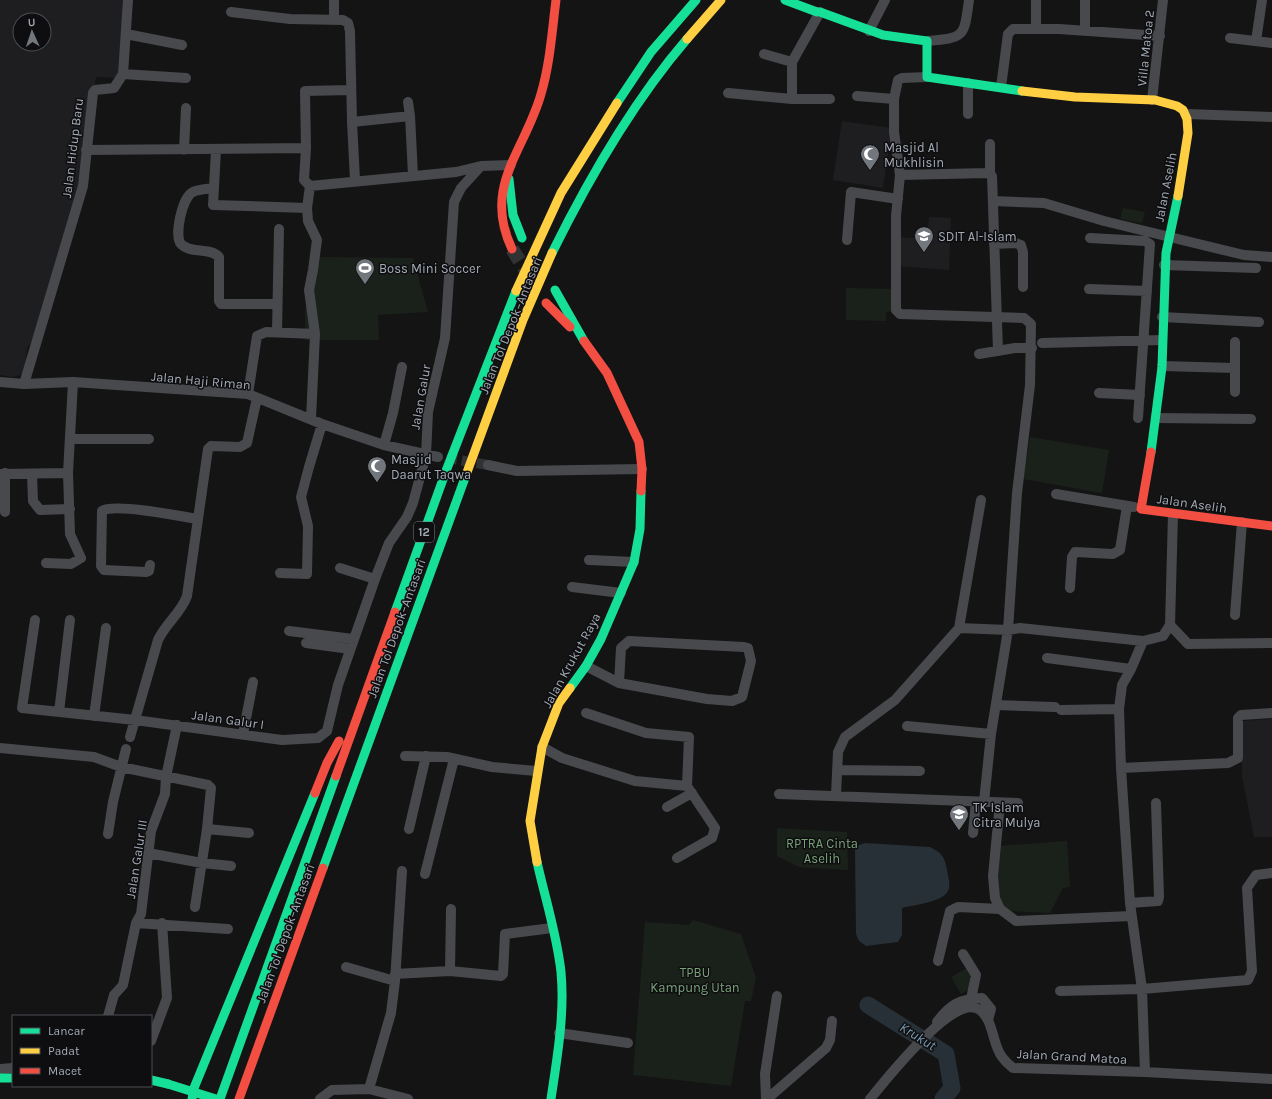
<svg xmlns="http://www.w3.org/2000/svg" width="1272" height="1099" viewBox="0 0 1272 1099" font-family="Karla,sans-serif">
  <rect width="100%" height="100%" fill="#141414"/>
  <!-- built -->
  <path fill="#1e1e20" fill-rule="evenodd" d="M 0,0 L 128,0 L 125,66 L 115,78 L 96,77 L 76,209 L 39,331 L 27,348 L 24,374 L 13,377 L 0,375 ZM 20,20 L 44,20 L 44,44 L 20,44 Z
    M 842,121 L 892,128 L 883,188 L 833,180 Z
    M 929,217 L 951,218 L 949,270 L 896,266 L 898,237 L 927,239 Z
    M 1272,719 L 1272,837 L 1254,837 L 1242,776 L 1242,721 Z"/>
  <!-- green -->
  <path fill="#1a211a" d="M 1123,208 L 1145,212 L 1142,223 L 1120,219 Z
    M 316,257 L 413,258 L 428,312 L 378,315 L 379,340 L 305,340 L 305,312 Z
    M 846,288 L 893,289 L 893,311 L 886,312 L 886,321 L 846,320 Z
    M 1030,437 L 1109,450 L 1102,493 L 1023,479 Z
    M 777,828 L 847,832 L 848,870 L 799,867 L 777,856 Z
    M 1067,841 L 1070,887 L 1063,888 L 1050,913 L 995,910 L 998,846 Z
    M 693,920 L 741,934 L 756,978 L 751,1001 L 745,1001 L 731,1086 L 633,1075 L 645,922 L 689,925 Z
    M 967,968 L 977,985 L 961,994 L 951,977 Z"/>
  <!-- water -->
  <path fill="#273036" d="M 865,843 L 930,847 C 941,852 945,857 947,870 C 948,877 951,884 948,891 C 943,902 913,905 902,908 L 902,935 L 898,942 L 866,946 L 859,941 L 856,934 L 855,849 L 859,845 Z"/>
  <g fill="none" stroke-linecap="round" stroke-linejoin="round">
    <!-- river -->
    <path stroke="#273036" stroke-width="17" d="M 868,1005 L 946,1054 L 952,1088 L 943,1099"/>
    <!-- street-tunnel -->
    <path stroke="#313234" stroke-width="10" stroke-dasharray="10 5" stroke-linecap="butt" d="M 447,458 L 488,465"/>
    <!-- secondary-tunnel -->
    <path stroke="#313234" stroke-width="14" stroke-dasharray="14 7" stroke-linecap="butt" d="M 512,249 L 530,277"/>
    <!-- street -->
    <path stroke="#48494d" stroke-width="10" d="M 1036,0 L 1036,28
      M 1085,0 L 1085,31
      M 231,12 L 290,19 L 343,20 L 348,23 L 350,31 L 352,122 L 355,180
      M 334,20 L 334,0
      M 869,31 L 885,0
      M 126,34 L 182,45
      M 1230,38 L 1272,43
      M 927,41 C 965,38 964,37 969,0
      M 1256,41 L 1262,0
      M 764,54 L 792,62 L 820,12 L 817,12
      M 792,62 L 792,99 L 830,99
      M 123,74 L 186,78
      M 927,77 L 902,78 L 898,80 L 894,99 L 894,132 L 900,175 L 896,216 L 896,310 L 900,314 L 1024,318 L 1031,324 L 1030,385 L 1017,493 L 1008,630 L 991,734 L 984,802
      M 1001,87 L 1008,34 L 1013,29 L 1059,29 L 1160,36
      M 728,93 L 792,99
      M 857,96 L 894,99
      M 1152,100 L 1163,0
      M 408,102 L 410,116
      M 968,114 L 968,83
      M 1187,114 L 1272,117
      M 352,122 L 410,116 L 413,175
      M 990,144 L 990,174
      M 306,148 L 305,91 L 351,90
      M 86,150 L 306,148 L 304,180 L 310,186 L 456,172 L 481,166 L 511,165
      M 184,150 L 186,108
      M 216,150 L 213,205 L 307,208
      M 900,175 L 988,173 L 992,176 L 998,351
      M 310,186 L 307,208 L 308,221 L 317,240 L 313,270 L 309,290 L 315,334 L 311,419
      M 214,188 C 208,189 198,189 193,192 C 182,197 174,236 181,244 C 190,254 210,247 219,257 L 219,301 L 221,304 L 277,304
      M 993,201 L 1044,203 L 1104,221 L 1244,255 L 1272,257
      M 1090,238 L 1145,241 L 1150,244 L 1138,418
      M 847,240 L 851,192 L 898,199
      M 994,244 L 1015,243 L 1021,245 L 1023,252 L 1023,287
      M 1164,265 L 1256,268
      M 1089,289 L 1147,291
      M 1162,317 L 1259,322
      M 277,332 L 279,229
      M 1042,343 L 1162,340
      M 979,354 L 1015,348 L 1032,348
      M 1162,366 L 1235,368
      M 0,382 L 24,384 L 73,382 L 248,394 L 322,424 L 384,445 L 438,457
      M 24,384 L 83,186 L 93,93 L 95,90 L 114,88 L 123,74 L 128,0
      M 1235,392 L 1235,342
      M 1099,393 L 1140,395
      M 248,394 L 257,336 L 266,332 L 315,334
      M 1156,418 L 1251,419
      M 70,439 L 149,439
      M 384,445 L 393,413 L 402,367
      M 488,465 L 517,471 L 642,469
      M 5,473 L 5,512
      M 0,474 L 68,473
      M 32,474 L 33,501 L 40,510 L 70,509
      M 1056,494 L 1134,507
      M 981,500 L 959,628 L 1008,630 L 1020,628 L 1143,641
      M 589,560 L 634,562
      M 46,563 L 71,564 L 81,558 L 70,534 L 68,473 L 73,382
      M 150,565 L 149,571 L 146,572 L 104,570 L 101,566 L 102,511 C 114,503 180,516 197,519
      M 340,568 L 375,579
      M 280,573 L 307,574 L 308,526 L 301,497 L 309,467 L 322,424
      M 572,587 L 621,593
      M 1070,588 L 1072,557 L 1075,552 L 1113,554 L 1120,550 L 1127,506
      M 1235,615 L 1242,522
      M 35,620 L 22,708 L 135,720 L 282,740 L 318,738 L 327,731 L 338,685 L 375,579 L 389,543 L 407,517 L 413,503 L 426,455 L 428,412 L 445,338 L 454,202 L 461,188 L 481,166
      M 1170,625 L 1188,644 L 1272,643
      M 289,631 L 353,639
      M 306,643 L 350,649
      M 1047,658 L 1131,669
      M 586,666 L 619,683 L 707,699 L 732,701 L 742,697 L 751,661 L 748,648 L 744,647 L 629,641 L 621,648 L 619,683
      M 996,705 L 1055,707
      M 1061,710 L 1119,709
      M 59,712 L 70,620
      M 586,713 L 646,733 L 689,737 L 687,786 L 715,828 L 712,838 L 677,858
      M 94,716 L 106,628
      M 907,726 L 991,734
      M 243,734 L 253,682
      M 130,737 L 158,640 C 166,623 181,613 187,596 L 208,449 L 211,446 L 240,447 L 247,443 L 257,398
      M 542,747 L 562,758 L 635,781 L 687,786
      M 0,748 L 94,757 L 121,767 L 208,785 L 211,788 L 207,829
      M 405,756 L 447,757 L 492,767 L 536,771
      M 1121,768 L 1228,763 L 1238,758 L 1238,718 L 1241,715 L 1272,713
      M 837,770 L 920,771
      M 779,794 L 1018,803
      M 836,795 L 838,752 L 845,737 L 895,700 L 959,628
      M 1000,803 L 993,876 L 995,898 L 1000,909 L 1016,921 L 1131,916
      M 667,807 L 692,793
      M 409,829 L 426,756
      M 973,833 L 976,802
      M 108,834 L 113,802 L 126,749
      M 148,853 L 202,863 L 231,866
      M 425,874 L 454,759
      M 1130,903 L 1158,901 L 1159,897 L 1156,803
      M 195,907 L 207,829 L 249,833
      M 136,923 L 228,929
      M 963,954 L 976,975 L 971,999
      M 938,961 L 950,911 L 958,907 L 1000,909
      M 346,967 L 395,981
      M 450,971 L 451,909
      M 395,974 L 450,971 L 501,976 L 503,974 L 505,934 L 552,928
      M 1060,991 L 1142,989 L 1248,980 L 1252,971 L 1247,888 L 1256,875 L 1272,873
      M 108,1016 L 114,995 L 123,985 L 136,923 L 141,914 L 151,831 L 165,794 L 166,777 L 177,725
      M 937,1022 C 950,1004 960,999 982,998 L 991,1009 L 988,1020
      M 559,1033 L 628,1043
      M 151,1041 L 167,998 L 162,923
      M 0,1069 L 13,1068
      M 1145,1072 L 1142,989 L 1130,903 L 1121,768 L 1119,709 L 1122,685 L 1131,669 L 1143,641 L 1163,636 L 1170,625 L 1173,514
      M 369,1089 L 391,1013 L 395,981 L 402,871
      M 320,1099 L 332,1090 L 369,1089 L 408,1099
      M 766,1099 L 765,1074 L 777,996
      M 767,1099 L 826,1048 L 830,1040 L 832,1021
      M 870,1099 C 885,1081 954,992 980,1010 C 994,1021 992,1044 1002,1057 C 1005,1061 1009,1065 1013,1068 L 1145,1072 L 1272,1079"/>
    <!-- fast -->
    <path stroke="#16e098" stroke-width="9" d="M 785,0 L 817,12
      M 820,12 L 883,35 L 927,41 L 927,77 L 1022,91
      M 617,103 L 651,52 L 696,0
      M 509,179 L 513,215 L 522,238
      M 552,253 C 589,178 632,103 687,39
      M 555,290 L 584,341
      M 1151,452 L 1162,367 L 1166,253 L 1178,196
      M 395,612 L 446,471 L 516,291
      M 570,688 L 586,666 L 601,639 L 634,562 L 640,529 L 641,491
      M 537,862 C 545,898 557,935 561,972 C 565,1014 557,1058 551,1099
      M 323,868 L 466,475
      M 0,1078 L 13,1078
      M 151,1080 L 168,1084
      M 192,1099 L 194,1088 L 315,793
      M 220,1099 L 336,776"/>
    <!-- slow -->
    <path stroke="#ffcf43" stroke-width="9" d="M 687,39 L 721,0
      M 1022,91 L 1075,97 L 1155,100 L 1177,106 L 1183,110 L 1187,119 L 1188,133 L 1178,196
      M 516,291 L 561,193 L 617,103
      M 466,475 L 523,320 L 552,253
      M 537,862 L 530,821 L 542,747 L 559,703 L 570,688"/>
    <!-- jam -->
    <path stroke="#f24e42" stroke-width="9" d="M 512,249 C 482,186 525,151 541,94 C 550,64 552,31 556,0
      M 546,303 L 570,327
      M 584,341 L 607,373 L 639,442 L 642,469 L 641,491
      M 1151,452 L 1141,509 L 1272,526
      M 336,776 L 395,612
      M 315,793 L 327,763 L 339,741
      M 239,1099 L 323,868"/>
    <!-- fast-bridge -->
    <path stroke="#16e098" stroke-width="9" d="M 168,1084 L 216,1099"/>
  </g>
  <!-- icons -->
  <defs>
    <symbol id="mosque-pin" viewBox="-11 -11 22 30"><path d="M0 17L-7.5 6A9.5 9.5 0 1 1 7.5 6Z" fill="#72767d" stroke="#0e0e10"/><path d="M3.5-4.9A6 6 0 1 0 3.5 4.9A5 5 0 1 1 3.5-4.9Z" fill="#fff"/></symbol>
    <symbol id="school-pin" viewBox="-11 -11 22 30"><path d="M0 17L-7.5 6A9.5 9.5 0 1 1 7.5 6Z" fill="#72767d" stroke="#0e0e10"/><path d="M0-5L7-2L0 1L-7-2ZM-4 1L0 2.5L4 1V4Q0 6-4 4Z" fill="#fff"/></symbol>
    <symbol id="stadium-pin" viewBox="-11 -11 22 30"><path d="M0 17L-7.5 6A9.5 9.5 0 1 1 7.5 6Z" fill="#72767d" stroke="#0e0e10"/><path d="M0-5a6.5 5 0 1 0 0 10a6.5 5 0 1 0 0-10ZM-3.5-1.8h7v3.6h-7Z" fill="#fff"/></symbol>
  </defs>
  <g fill-rule="evenodd">
    <use href="#mosque-pin" x="859" y="143" width="22" height="30"/>
    <use href="#school-pin" x="913" y="225" width="22" height="30"/>
    <use href="#stadium-pin" x="354" y="257" width="22" height="30"/>
    <use href="#mosque-pin" x="366" y="455" width="22" height="30"/>
    <use href="#school-pin" x="948" y="803" width="22" height="30"/>
  </g>
  <g text-anchor="middle" stroke-width="3" stroke-linejoin="round" paint-order="stroke">
    <!-- shield labels -->
    <rect fill="#0e0e10" stroke="#777c84" stroke-width="1" x="414" y="522" width="20" height="20" rx="3"/>
    <g font-size="12" font-weight="bold" fill="#a4abb6">
      <text x="424" y="536">12</text>
    </g>
    <!-- street labels -->
    <g font-size="13" fill="#a4abb6" stroke="#0e0e10">
      <text transform="translate(1145 48) rotate(-84)" y="5">Villa Matoa 2</text>
      <text transform="translate(72 148) rotate(-83)" y="5">Jalan Hidup Baru</text>
      <text transform="translate(1165 187) rotate(-79)" y="5">Jalan Aselih</text>
      <text transform="translate(510 325) rotate(-68)" y="5">Jalan Tol Depok–Antasari</text>
      <text transform="translate(201 380) rotate(5)" y="5">Jalan Haji Riman</text>
      <text transform="translate(420 397) rotate(-80)" y="5">Jalan Galur</text>
      <text transform="translate(1192 503) rotate(8)" y="5">Jalan Aselih</text>
      <text transform="translate(396 628) rotate(-70)" y="5">Jalan Tol Depok–Antasari</text>
      <text transform="translate(571 660) rotate(-61)" y="5">Jalan Krukut Raya</text>
      <text transform="translate(228 719) rotate(8)" y="5">Jalan Galur I</text>
      <text transform="translate(136 859) rotate(-81)" y="5">Jalan Galur III</text>
      <text transform="translate(285 933) rotate(-70)" y="5">Jalan Tol Depok–Antasari</text>
      <text transform="translate(1072 1056) rotate(3)" y="5">Jalan Grand Matoa</text>
    </g>
    <!-- poi labels -->
    <g font-size="13" fill="#a4abb6" stroke="#0e0e10" text-anchor="start">
      <text x="884" y="152">Masjid Al<tspan x="884" dy="15">Mukhlisin</tspan></text>
      <text x="938" y="241">SDIT Al-Islam</text>
      <text x="379" y="273">Boss Mini Soccer</text>
      <text x="391" y="464">Masjid<tspan x="391" dy="15">Daarut Taqwa</tspan></text>
      <text x="973" y="812">TK Islam<tspan x="973" dy="15">Citra Mulya</tspan></text>
    </g>
    <!-- park labels -->
    <g font-size="13" fill="#7aa279" stroke="#0e0e10">
      <text x="822" y="848">RPTRA Cinta<tspan x="822" dy="15">Aselih</tspan></text>
      <text x="695" y="977">TPBU<tspan x="695" dy="15">Kampung Utan</tspan></text>
    </g>
    <!-- water labels -->
    <g font-size="14" font-style="italic" fill="#789db4" stroke="#0e0e10">
      <text transform="translate(918 1036) rotate(32)" y="5">Krukut</text>
    </g>
  </g>
  <!-- legend -->
  <rect x="12" y="1015" width="140" height="72" fill="#0e0e10" stroke="#4a4d52"/>
  <rect x="20" y="1028" width="20" height="6" fill="#16e098" stroke="#4a4d52"/>
  <text x="48" y="1035" font-size="12" fill="#a4abb6">Lancar</text>
  <rect x="20" y="1048" width="20" height="6" fill="#ffcf43" stroke="#4a4d52"/>
  <text x="48" y="1055" font-size="12" fill="#a4abb6">Padat</text>
  <rect x="20" y="1068" width="20" height="6" fill="#f24e42" stroke="#4a4d52"/>
  <text x="48" y="1075" font-size="12" fill="#a4abb6">Macet</text>
  <!-- north arrow -->
  <g transform="translate(32 32) rotate(357)"><circle r="19" fill="#0e0e10" stroke="#4a4d52"/>
  <path d="M0-3L7 15L0 10L-7 15Z" fill="#72767d"/>
  <text y="-6" font-size="11" font-weight="bold" text-anchor="middle" fill="#a4abb6">U</text>
  </g>
</svg>
